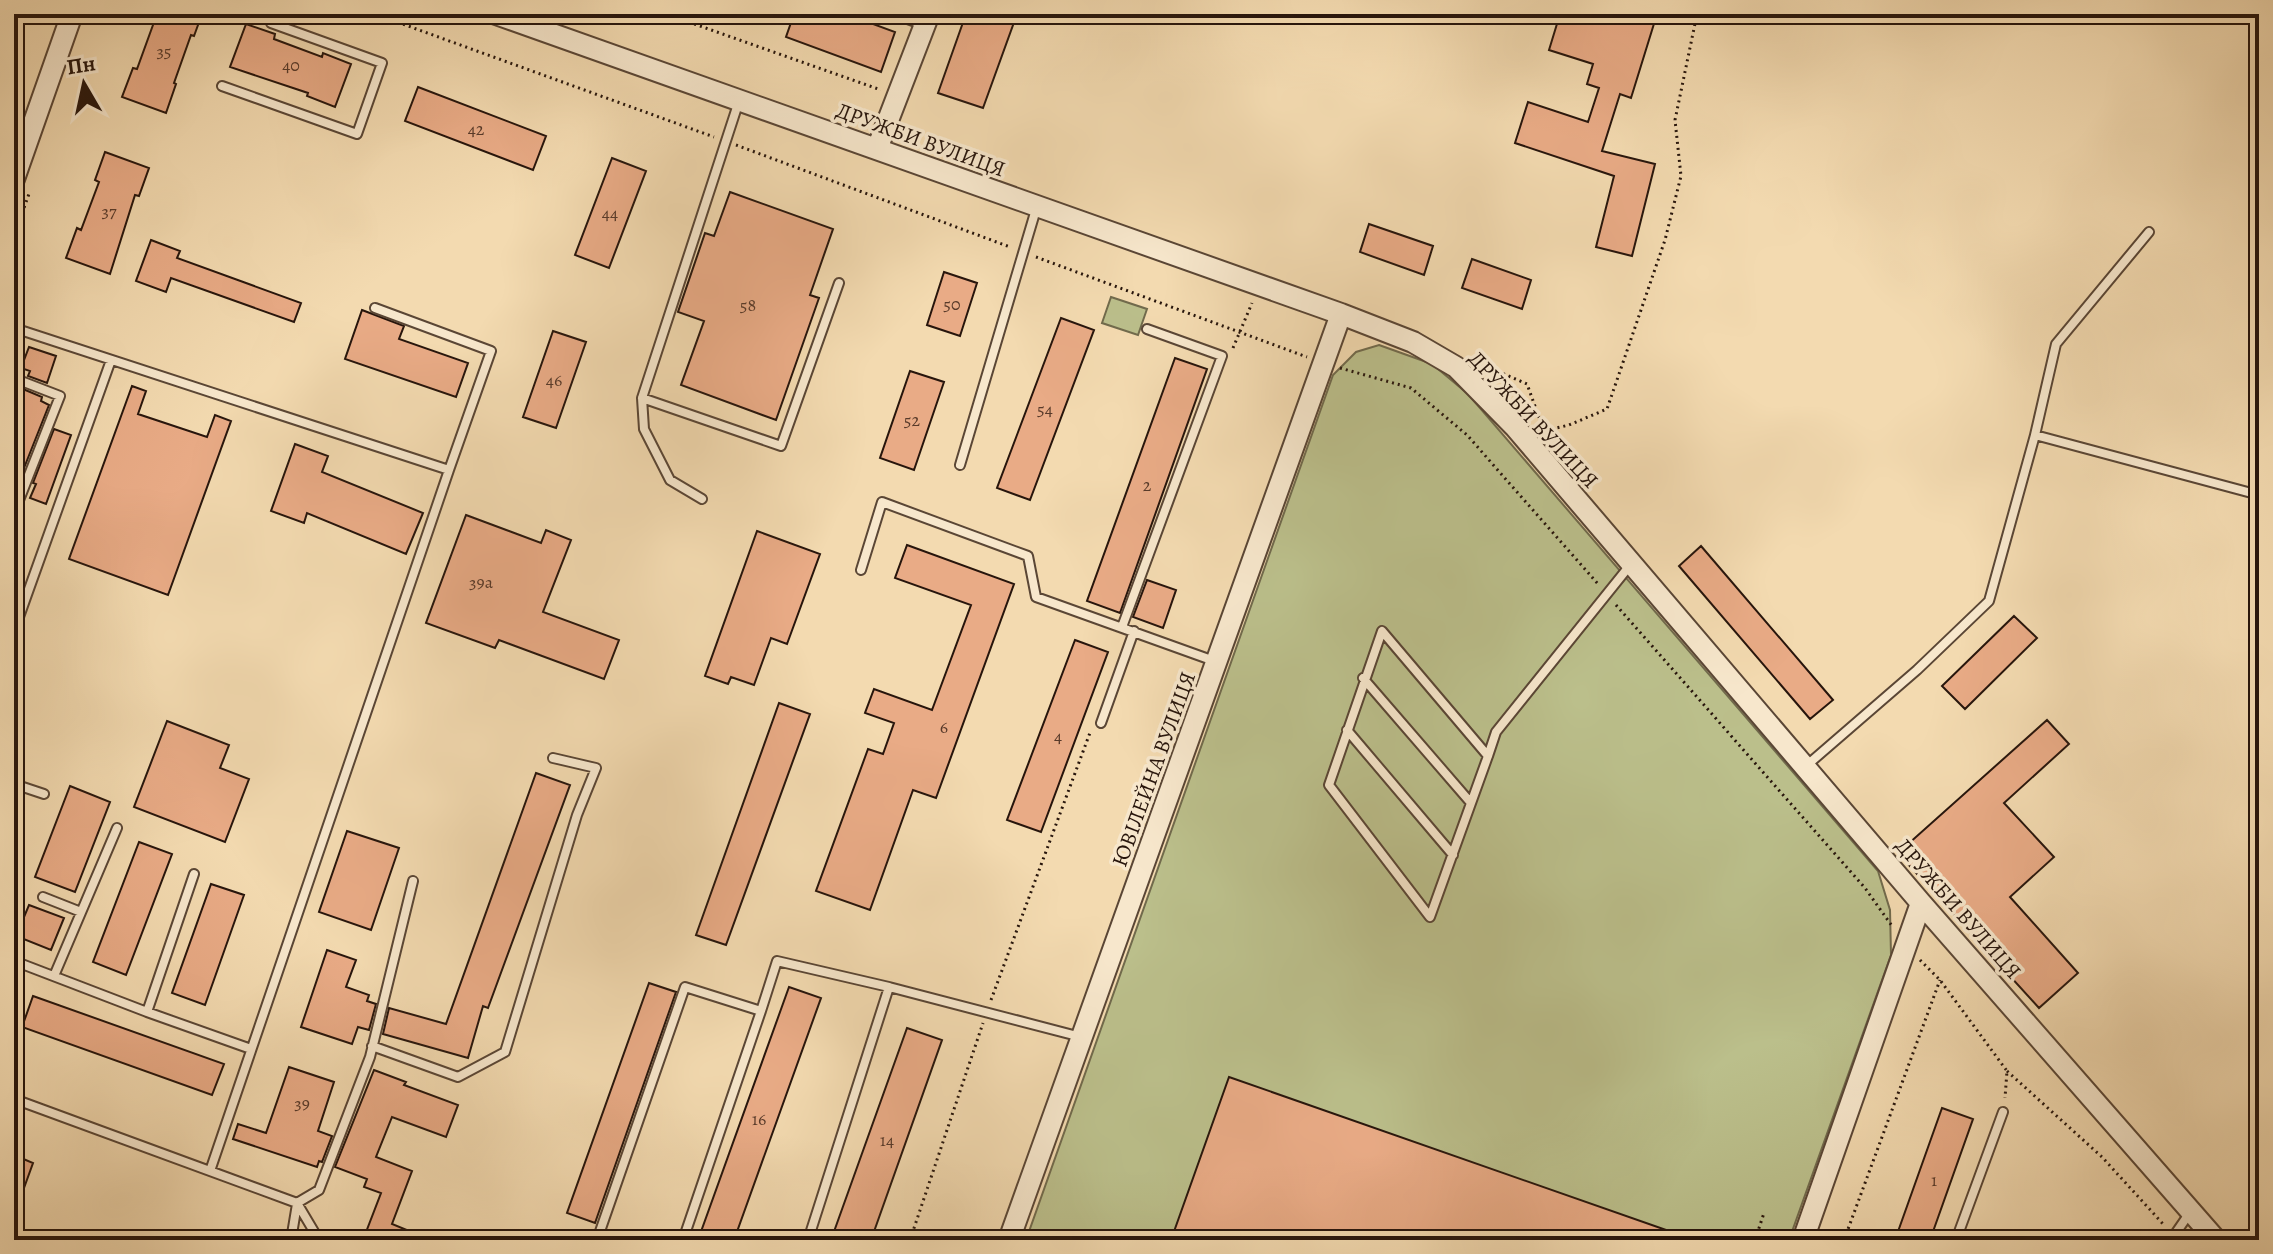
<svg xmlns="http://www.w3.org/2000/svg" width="2273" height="1254" viewBox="0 0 2273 1254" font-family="Alegreya,serif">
  <rect width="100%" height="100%" fill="#f3dab0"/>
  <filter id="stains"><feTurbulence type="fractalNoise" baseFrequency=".0025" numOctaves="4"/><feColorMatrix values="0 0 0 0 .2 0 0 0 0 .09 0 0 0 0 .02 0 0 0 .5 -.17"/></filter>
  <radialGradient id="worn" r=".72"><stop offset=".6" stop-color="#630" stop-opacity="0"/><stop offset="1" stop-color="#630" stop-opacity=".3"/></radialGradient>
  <!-- green -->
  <path fill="#bbbf8b" stroke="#716a4c" stroke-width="2" d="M 1111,297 L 1147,309 L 1138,335 L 1102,323 Z
    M 1379,345 L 1432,364 L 1468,394 L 1878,871 L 1890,910 L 1891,955 L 1789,1240 L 1026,1240 L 1333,375 L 1356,352 Z"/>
  <!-- building -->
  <path fill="#e9ab86" stroke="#27150c" stroke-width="2" d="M 157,14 L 202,14 L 194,36 L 191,35 L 174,83 L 176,84 L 166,113 L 122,97 L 133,68 L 137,69 Z
    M 794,14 L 846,14 L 895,32 L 881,72 L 786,37 Z
    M 966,14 L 1017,14 L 983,108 L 938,93 Z
    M 1560,14 L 1657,14 L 1631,98 L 1620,94 L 1602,151 L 1655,164 L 1632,256 L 1596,247 L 1614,176 L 1515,143 L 1528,102 L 1588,122 L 1599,88 L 1587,84 L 1593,64 L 1549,50 Z
    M 246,24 L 275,34 L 274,39 L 322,57 L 323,53 L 351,64 L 335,107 L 307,96 L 308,93 L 230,67 Z
    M 418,87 L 546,136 L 533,170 L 405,121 Z
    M 105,152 L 149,168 L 139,196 L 135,195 L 110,274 L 66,258 L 77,228 L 81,230 L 99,182 L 95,180 Z
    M 612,158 L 646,171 L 609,268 L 575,255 Z
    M 730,192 L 833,229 L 810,295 L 819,298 L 776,420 L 681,385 L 704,321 L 678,312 L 705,233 L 714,236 Z
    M 1369,224 L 1433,246 L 1424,275 L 1360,252 Z
    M 151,240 L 180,251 L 177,258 L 301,303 L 294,322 L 171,278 L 166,292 L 136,281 Z
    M 1472,259 L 1531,280 L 1522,309 L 1462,288 Z
    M 944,272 L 977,283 L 960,336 L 927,325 Z
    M 362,310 L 404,326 L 399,339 L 468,363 L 456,397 L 345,359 Z
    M 1061,318 L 1094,330 L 1030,500 L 997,488 Z
    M 553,331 L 586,342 L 556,428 L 523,417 Z
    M 29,347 L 56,356 L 47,383 L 28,376 L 30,371 L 21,368 Z
    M 1175,358 L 1207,369 L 1120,613 L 1087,601 Z
    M 910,371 L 944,382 L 914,470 L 880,458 Z
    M 132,386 L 146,391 L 138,414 L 207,437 L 215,415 L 231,421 L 168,595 L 69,559 Z
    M 23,389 L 42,397 L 41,401 L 49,405 L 20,478 L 14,476 L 14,414 Z
    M 54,429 L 71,435 L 46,504 L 30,498 L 36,484 L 33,483 Z
    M 295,444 L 328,456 L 322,472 L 423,513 L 406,554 L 307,513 L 304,523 L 271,511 Z
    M 466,515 L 541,543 L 546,530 L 571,540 L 543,612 L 619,640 L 604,679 L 499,640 L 495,648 L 426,623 Z
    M 757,531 L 820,554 L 787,644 L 771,638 L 754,685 L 731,677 L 728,684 L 705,676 Z
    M 907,545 L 1014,584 L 936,798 L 913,790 L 870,910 L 816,891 L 868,749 L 883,754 L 894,723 L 865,713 L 874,689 L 932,710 L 971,605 L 895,578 Z
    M 1701,546 L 1833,700 L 1810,719 L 1679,566 Z
    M 1147,580 L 1176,590 L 1163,628 L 1133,617 Z
    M 2014,616 L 2037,638 L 1965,709 L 1942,686 Z
    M 1075,640 L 1108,652 L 1041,832 L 1007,820 Z
    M 779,703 L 810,714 L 726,945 L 696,935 Z
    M 2047,720 L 2069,744 L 2004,803 L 2054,857 L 2010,897 L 2078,973 L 2039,1008 L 1898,853 Z
    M 167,721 L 229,745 L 220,768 L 249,779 L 225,842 L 134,807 Z
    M 536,773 L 570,785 L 488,1008 L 483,1006 L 468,1058 L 383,1034 L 389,1008 L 446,1024 Z
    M 70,786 L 110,802 L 75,892 L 35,877 Z
    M 347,831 L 399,848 L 371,930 L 319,912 Z
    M 139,842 L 172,854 L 126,975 L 93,962 Z
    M 211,884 L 244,895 L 205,1005 L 172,993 Z
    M 29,905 L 64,918 L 51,950 L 16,936 Z
    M 327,950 L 356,960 L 346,987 L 369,995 L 367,1001 L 376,1004 L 369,1030 L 358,1027 L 352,1044 L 301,1027 Z
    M 649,983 L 676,992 L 595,1223 L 567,1213 Z
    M 789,987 L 821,998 L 734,1240 L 698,1240 Z
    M 33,996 L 224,1064 L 212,1095 L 22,1027 Z
    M 907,1028 L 942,1040 L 871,1240 L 831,1240 Z
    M 289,1067 L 334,1082 L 318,1131 L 332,1136 L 322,1162 L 319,1161 L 317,1167 L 233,1139 L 238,1124 L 266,1133 Z
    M 374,1070 L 406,1082 L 404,1085 L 458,1105 L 446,1137 L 392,1117 L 376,1157 L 412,1171 L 392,1224 L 431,1240 L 363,1240 L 381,1193 L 364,1187 L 367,1179 L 335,1167 Z
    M 1229,1077 L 1689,1238 L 1689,1240 L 1171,1240 Z
    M 1942,1108 L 1973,1119 L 1930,1240 L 1895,1240 Z
    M 14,1155 L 33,1163 L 16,1210 L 14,1210 Z"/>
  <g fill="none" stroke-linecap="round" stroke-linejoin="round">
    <defs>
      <path id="service" d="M 894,14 L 924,25
        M 222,86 L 357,134 L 382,63 L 271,23 L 279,14
        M 739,101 L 642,398 L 781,446 L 839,283
        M 375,308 L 491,351 L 449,470
        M 14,328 L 449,470 L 210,1171
        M 14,386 L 16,379 L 60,396 L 14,513
        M 642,398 L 644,429 L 670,480 L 702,499
        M 2035,435 L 2056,344 L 2149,232
        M 960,465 L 1037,206
        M 861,570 L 882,502 L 1028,556 L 1036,597 L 1217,662
        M 1122,627 L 1222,356 L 1147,329
        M 14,631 L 111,360
        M 1363,678 L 1471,803
        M 1101,723 L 1134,631
        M 1347,730 L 1453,855
        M 1488,756 L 1382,631 L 1329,785 L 1430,917 L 1488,756 L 1496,732 L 1631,564
        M 1806,766 L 1917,670 L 1989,601 L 2035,435 L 2259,495
        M 14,784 L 44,794
        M 43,897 L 81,912
        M 14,961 L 147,1012 L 194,874
        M 54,976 L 117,828
        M 761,1011 L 777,961 L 889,987
        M 147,1012 L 251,1049
        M 372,1046 L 458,1077 L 505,1052 L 577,815 L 596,768 L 553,758
        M 14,1099 L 297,1203 L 319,1240
        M 297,1203 L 319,1190 L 370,1057 L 413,881
        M 291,1240 L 297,1204
        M 597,1240 L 685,987 L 761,1011 L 683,1240
        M 808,1240 L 889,987 L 1081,1037
        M 1956,1240 L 2003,1112
        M 2171,1240 L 2191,1211"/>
      <path id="tertiary" d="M 496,14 L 1341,314 L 1413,342 L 1456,367 L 1515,427 L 1921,903 L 2216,1240
        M 877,149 L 929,14
        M 14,179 L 72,14
        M 1009,1240 L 1341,314
        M 1803,1240 L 1921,903"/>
    </defs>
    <!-- service casing -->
    <use href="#service" stroke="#5a4635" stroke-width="12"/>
    <!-- tertiary casing -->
    <use href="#tertiary" stroke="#5a4635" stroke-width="24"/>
    <!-- path -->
    <path stroke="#27150c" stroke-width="3" stroke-dasharray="2 4" stroke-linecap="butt" d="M 375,14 L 714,137
      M 666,14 L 881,90
      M 736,145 L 1010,247
      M 14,236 L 30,191
      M 1036,257 L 1307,357
      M 1233,348 L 1252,303
      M 1481,364 L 1527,384 L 1544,431 L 1569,425 L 1607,409 L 1665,240 L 1681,176 L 1675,120 L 1697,14
      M 1340,368 L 1411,388 L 1467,435 L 1598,584
      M 1616,605 L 1865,888 L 1892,926
      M 1920,960 L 1940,980 L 2007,1071 L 2005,1098
      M 991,1000 L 1091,730
      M 2007,1071 L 2102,1157 L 2164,1225
      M 910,1240 L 983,1023
      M 1755,1240 L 1764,1213
      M 1844,1240 L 1940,980"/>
    <!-- service -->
    <use href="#service" stroke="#f7e7cc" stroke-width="8"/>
    <!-- tertiary -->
    <use href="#tertiary" stroke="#f7e7cc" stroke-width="20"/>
  </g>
  <g text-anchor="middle" stroke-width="7" stroke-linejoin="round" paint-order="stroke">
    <!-- number labels -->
    <g font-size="18" fill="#583a2a">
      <text x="164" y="57">35</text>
      <text x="291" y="71">40</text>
      <text x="476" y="135">42</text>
      <text x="109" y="217">37</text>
      <text x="610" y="219">44</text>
      <text x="952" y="310">50</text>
      <text x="748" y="311">58</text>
      <text x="554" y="386">46</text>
      <text x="1045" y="415">54</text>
      <text x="912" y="426">52</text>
      <text x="1147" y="491">2</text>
      <text x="481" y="588">39а</text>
      <text x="944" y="733">6</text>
      <text x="1058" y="742">4</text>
      <text x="302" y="1109">39</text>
      <text x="759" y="1125">16</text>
      <text x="887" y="1146">14</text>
      <text x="1934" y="1186">1</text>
    </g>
    <!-- street labels -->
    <g font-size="22" fill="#27150c" stroke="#f7e7cc">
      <text transform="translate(921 139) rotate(20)" y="8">ДРУЖБИ ВУЛИЦЯ</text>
      <text transform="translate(1534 419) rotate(47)" y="8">ДРУЖБИ ВУЛИЦЯ</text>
      <text transform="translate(1153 769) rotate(-70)" y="8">ЮВІЛЕЙНА ВУЛИЦЯ</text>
      <text transform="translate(1959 908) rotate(49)" y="8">ДРУЖБИ ВУЛИЦЯ</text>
    </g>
  </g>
  <!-- margin -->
  <rect width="2273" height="1254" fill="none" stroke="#f3dab0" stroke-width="48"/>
  <rect x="16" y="16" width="2241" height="1222" fill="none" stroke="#27150c" stroke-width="4"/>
  <rect x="24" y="24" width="2225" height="1206" fill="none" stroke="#27150c" stroke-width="2"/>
  <!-- north arrow -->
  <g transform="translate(84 84) rotate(351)" stroke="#f7e7cc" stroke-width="6" paint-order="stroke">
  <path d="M0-6L14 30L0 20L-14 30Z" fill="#27150c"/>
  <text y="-12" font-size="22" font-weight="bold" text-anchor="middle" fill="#27150c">Пн</text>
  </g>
  <rect width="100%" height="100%" filter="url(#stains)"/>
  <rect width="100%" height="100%" fill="url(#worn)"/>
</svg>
